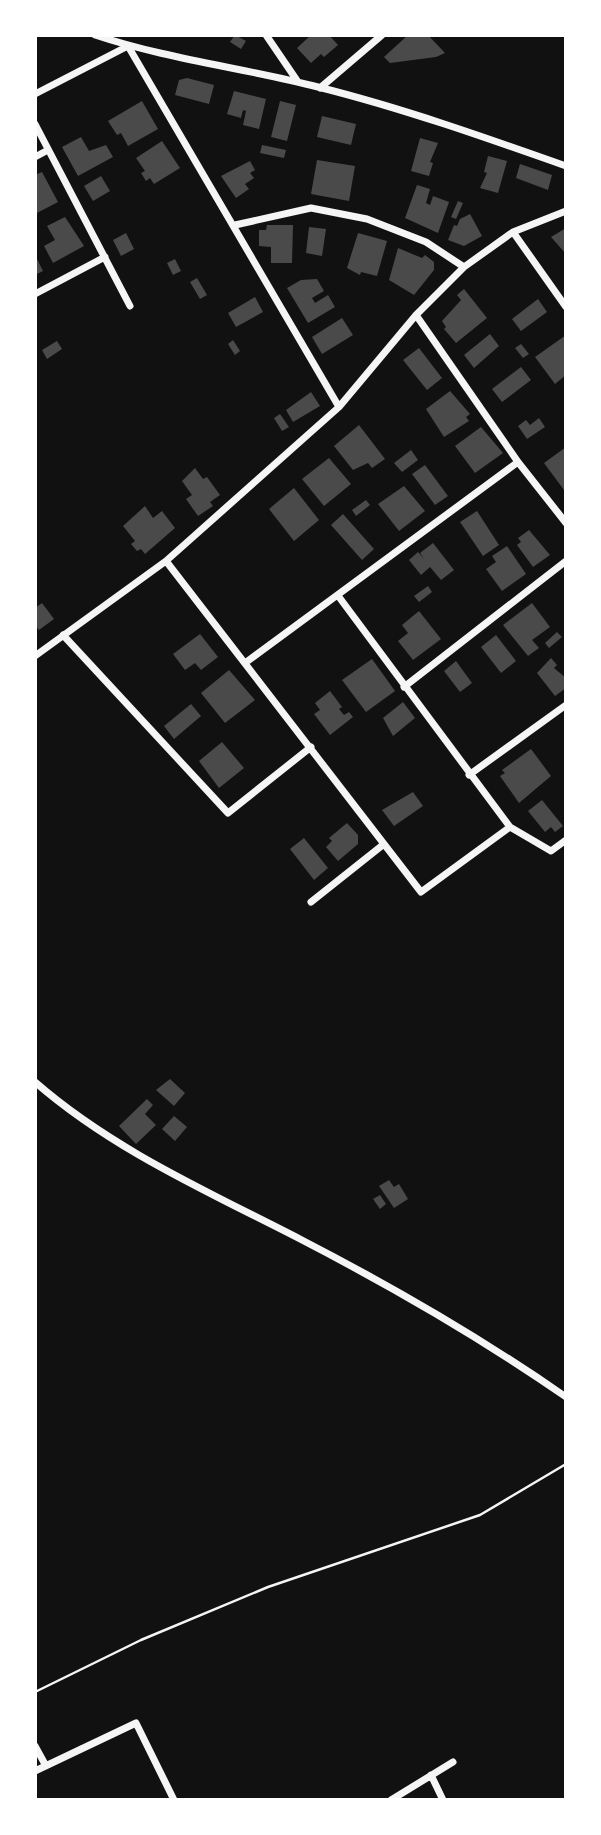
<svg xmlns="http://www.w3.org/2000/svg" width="601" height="1835" viewBox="0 0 601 1835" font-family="Georgia,serif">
  <rect width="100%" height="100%" fill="#111"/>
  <!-- building -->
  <path fill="#4a4a4a" d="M 235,35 L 246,41 L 241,49 L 230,42 Z
    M 311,35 L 329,35 L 338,45 L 324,57 L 321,54 L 311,63 L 297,48 Z
    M 408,35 L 428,35 L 445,53 L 436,57 L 390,63 L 384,57 Z
    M 187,78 L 214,85 L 209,104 L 175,95 L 179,80 Z
    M 234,91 L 266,99 L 259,129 L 243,125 L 246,111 L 243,110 L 241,118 L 227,114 Z
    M 142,101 L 158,129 L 128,146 L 121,133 L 117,135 L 108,121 Z
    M 280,101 L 296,105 L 287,141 L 271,137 Z
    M 322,116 L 356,124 L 351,145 L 317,137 Z
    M 81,137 L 89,151 L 106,145 L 113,157 L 78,176 L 62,147 Z
    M 420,138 L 438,143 L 430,162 L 433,163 L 429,176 L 411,171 Z
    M 162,141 L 180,168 L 154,184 L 150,178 L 146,181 L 141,173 L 145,171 L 136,158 Z
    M 262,145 L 286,150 L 284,158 L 260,153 Z
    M 488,156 L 507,161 L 498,193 L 480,188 L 487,173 L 484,172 Z
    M 317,160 L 355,166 L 349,201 L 311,194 Z
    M 250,161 L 255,170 L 250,173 L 254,178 L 245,184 L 249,189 L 236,198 L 221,176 Z
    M 520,164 L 552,175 L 548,190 L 516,178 Z
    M 42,172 L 58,202 L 35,214 L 35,175 Z
    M 101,176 L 110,191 L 93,201 L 84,186 Z
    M 417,185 L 430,189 L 426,203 L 430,205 L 433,196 L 449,202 L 438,233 L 405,218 Z
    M 458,201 L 463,203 L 456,219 L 451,217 Z
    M 470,214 L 482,236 L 464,246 L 448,240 L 454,225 L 457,226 L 460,219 Z
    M 65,217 L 84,246 L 53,263 L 44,246 L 55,240 L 47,226 Z
    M 267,225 L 293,225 L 292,263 L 271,263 L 271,247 L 259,246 L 259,230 L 266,230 Z
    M 309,227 L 326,229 L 322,256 L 306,253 Z
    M 566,228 L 566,254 L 551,237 Z
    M 126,233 L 134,249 L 121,256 L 113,240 Z
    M 358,233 L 387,241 L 377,276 L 361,272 L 360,275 L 347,268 Z
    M 398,248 L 422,258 L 425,255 L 434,262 L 434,270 L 414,295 L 389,280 Z
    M 35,255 L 43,271 L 35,275 Z
    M 175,259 L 181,271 L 173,275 L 167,263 Z
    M 197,278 L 207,295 L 200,299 L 190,282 Z
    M 317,279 L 324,291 L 312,298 L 315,303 L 328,295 L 335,307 L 308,323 L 287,288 L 301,280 Z
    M 464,289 L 487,318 L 456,343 L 444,329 L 446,327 L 442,321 L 461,300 L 457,295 Z
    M 255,297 L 263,312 L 236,327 L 228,313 Z
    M 538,299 L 547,312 L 521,331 L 512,319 Z
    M 342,318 L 353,335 L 322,354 L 312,337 Z
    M 490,334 L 499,346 L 474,368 L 464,355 Z
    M 566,335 L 566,375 L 555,384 L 535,357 Z
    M 233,340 L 240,351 L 235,355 L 228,344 Z
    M 57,341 L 62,349 L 47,359 L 42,350 Z
    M 521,344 L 529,354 L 523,358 L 515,348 Z
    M 419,348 L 442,378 L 427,390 L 403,360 Z
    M 521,367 L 531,380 L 502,402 L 492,389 Z
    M 450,391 L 470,414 L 466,417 L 469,421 L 444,437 L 426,409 Z
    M 311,392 L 320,406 L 293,422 L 286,410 Z
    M 280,414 L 289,427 L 282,431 L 274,418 Z
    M 539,418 L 545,427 L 527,439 L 518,426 L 526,420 L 530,425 Z
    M 359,425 L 385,459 L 372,468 L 368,463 L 353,470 L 334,446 Z
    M 481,427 L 503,453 L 475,473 L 455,446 Z
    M 566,447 L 566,488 L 564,490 L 544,463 Z
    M 411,450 L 418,460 L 402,472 L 394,463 Z
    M 329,458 L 351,484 L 324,506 L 302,479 Z
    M 425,465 L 448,496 L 435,505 L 412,474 Z
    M 195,468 L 203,479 L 207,477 L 220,495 L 210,502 L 213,506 L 198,516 L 186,499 L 192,495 L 182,481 Z
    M 404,486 L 425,511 L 399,531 L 378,504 Z
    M 294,488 L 319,520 L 294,541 L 269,509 Z
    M 366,500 L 370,505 L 356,516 L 352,510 Z
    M 145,506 L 153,518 L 162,511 L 175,528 L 145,554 L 141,549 L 137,551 L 131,544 L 135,541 L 123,526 Z
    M 477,511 L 499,545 L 483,556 L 460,522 Z
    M 343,514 L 374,549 L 362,560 L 331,525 Z
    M 529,530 L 550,555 L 533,567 L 517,545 L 521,542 L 518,538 Z
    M 433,543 L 454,570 L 441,580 L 430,567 L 421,575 L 409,560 L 418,552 L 424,559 L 420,553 Z
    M 507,546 L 526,574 L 502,591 L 486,569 L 496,562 L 492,556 Z
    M 428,586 L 432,592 L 419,602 L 414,596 Z
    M 42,603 L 54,619 L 39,630 L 35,625 L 35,608 Z
    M 532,603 L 550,627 L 532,640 L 539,648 L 528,656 L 503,625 Z
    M 419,611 L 441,639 L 413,660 L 398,641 L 408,633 L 402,625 Z
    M 557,632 L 562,637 L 549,648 L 545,643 Z
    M 200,634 L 218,657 L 201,670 L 195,663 L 185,670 L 173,654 Z
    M 496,635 L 516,661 L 501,673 L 481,647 Z
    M 551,658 L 557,665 L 554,668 L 566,678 L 566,688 L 555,696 L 537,673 Z
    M 372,659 L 395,691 L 366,712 L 342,680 Z
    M 456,661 L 472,683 L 460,692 L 444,671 Z
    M 229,670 L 255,700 L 225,723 L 201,693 Z
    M 330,691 L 342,707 L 339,709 L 344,715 L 349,712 L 353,717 L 330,735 L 314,714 L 320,710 L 315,703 Z
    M 403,702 L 415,718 L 393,736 L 383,718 Z
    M 191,704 L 201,716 L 174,739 L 164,726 Z
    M 222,742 L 244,768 L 219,788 L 199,761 Z
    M 531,749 L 551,776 L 519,803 L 500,776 L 505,773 L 502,770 Z
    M 413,792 L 423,806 L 394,826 L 382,810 Z
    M 542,800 L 563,826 L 555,832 L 551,827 L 545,832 L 528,811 Z
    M 347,823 L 358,835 L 358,844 L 338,861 L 326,847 L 332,841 L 329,838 Z
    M 304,838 L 328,868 L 314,880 L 290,849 Z
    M 170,1079 L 185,1093 L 174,1106 L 156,1090 Z
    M 147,1099 L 153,1105 L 145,1114 L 156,1125 L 136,1144 L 119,1126 Z
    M 174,1116 L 187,1127 L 175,1141 L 162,1129 Z
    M 389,1180 L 394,1187 L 399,1184 L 408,1199 L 394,1208 L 379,1186 Z
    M 380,1195 L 386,1204 L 380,1209 L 373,1199 Z"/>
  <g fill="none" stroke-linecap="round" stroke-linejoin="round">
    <!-- path -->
    <path stroke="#f5f5f5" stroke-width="2.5" d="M 35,1692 L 141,1640 L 268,1587 L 480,1515 L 566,1464"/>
    <!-- minor -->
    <path stroke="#f5f5f5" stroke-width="7" d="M 95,35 C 167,59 244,68 318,87 C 402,108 484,137 566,166
      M 266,35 L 298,82
      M 320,88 L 382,35
      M 35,94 L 128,46 L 339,407
      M 35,124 L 130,306
      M 35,157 L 48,150
      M 235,225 L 311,208 L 367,219 L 426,242 L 464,267
      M 513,232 L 566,307
      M 35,294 L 105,257
      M 416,315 L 518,462 L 566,523
      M 166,561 L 421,892 L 510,827 L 339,597
      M 63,635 L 228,813 L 311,747
      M 35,656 L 166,561 L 339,407 L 416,315 L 464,267 L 513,232 L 566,211
      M 245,663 L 518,462
      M 404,687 L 566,561
      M 469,775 L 566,705
      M 510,827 L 551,851 L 566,840
      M 311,902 L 384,844
      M 35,1082 C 113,1150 209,1192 300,1239 C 389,1285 484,1340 566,1397
      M 35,1746 L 46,1766
      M 35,1771 L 136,1723 L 174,1800
      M 431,1775 L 443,1800
      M 391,1800 L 453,1762"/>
  </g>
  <!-- border -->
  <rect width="601" height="1835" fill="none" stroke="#ffffff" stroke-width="74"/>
</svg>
